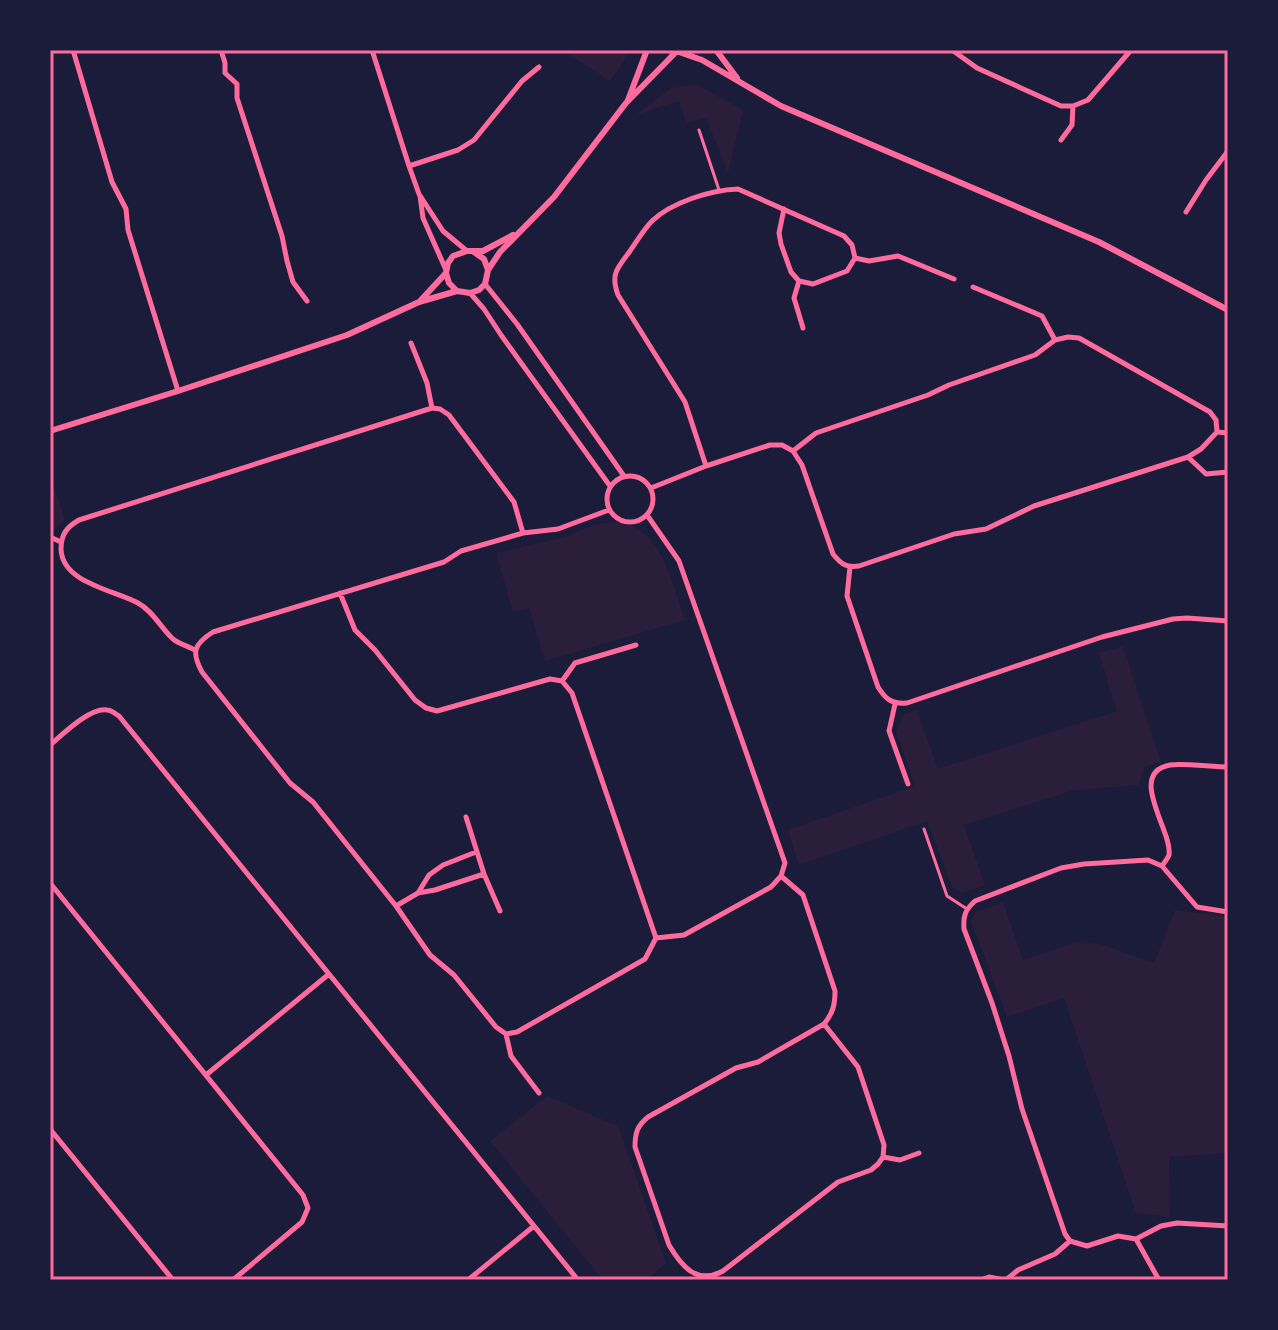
<svg xmlns="http://www.w3.org/2000/svg" width="1278" height="1330" viewBox="0 0 1278 1330" font-family="Commissioner,sans-serif">
  <rect width="100%" height="100%" fill="#1b1b3a"/>
  <!-- green -->
  <path fill="#2a1e3b" d="M 563,50 L 631,50 L 610,81 Z
    M 697,85 L 743,110 L 728,173 L 706,118 L 687,123 L 679,101 L 636,115 L 672,87 Z
    M 50,474 L 65,520 L 57,526 L 51,536 Z
    M 622,521 C 627,524 634,526 639,530 C 667,548 674,590 685,620 L 545,661 L 529,607 L 513,612 L 496,553 L 565,537 L 596,524 Z
    M 1123,646 L 1161,762 L 1144,767 L 1139,785 L 1074,790 L 964,825 L 985,885 L 962,893 L 952,887 L 927,821 L 799,865 L 788,830 L 915,786 L 896,732 L 903,715 L 917,710 L 938,769 L 1117,711 L 1099,653 Z
    M 1003,902 L 1023,960 L 1076,942 L 1100,944 L 1154,963 L 1175,910 L 1228,917 L 1228,1153 L 1169,1157 L 1170,1217 L 1136,1213 L 1064,998 L 1007,1017 L 971,921 L 975,913 Z
    M 547,1096 L 618,1126 L 666,1263 L 646,1280 L 603,1280 L 490,1141 Z"/>
  <g fill="none" stroke-linecap="round" stroke-linejoin="round">
    <!-- service -->
    <path stroke="#ff6b9d" stroke-width="3" d="M 699,130 L 719,190
      M 924,829 L 947,896 L 967,909"/>
    <!-- minor -->
    <path stroke="#ff6b9d" stroke-width="5" d="M 73,50 L 112,182 L 126,209 L 128,230 L 178,391
      M 221,50 L 225,63 L 225,73 L 237,84 L 237,98 L 282,236 L 287,261 L 293,282 L 307,301
      M 372,50 L 409,166 L 419,194 L 443,231 L 467,251
      M 952,50 L 977,68 L 1061,106 L 1073,106 L 1088,100 L 1131,50
      M 1061,140 L 1072,125 L 1073,106
      M 409,166 L 458,150 L 474,140 L 522,81 L 539,67
      M 420,196 L 423,218 L 446,270
      M 1186,212 L 1206,180 L 1228,151
      M 855,258 L 869,261 L 898,256 L 954,279
      M 799,281 L 794,298 L 803,328
      M 485,284 L 517,324 L 624,476
      M 973,287 L 1042,316 L 1055,340
      M 470,293 L 484,309 L 501,335 L 610,486
      M 411,343 L 427,383 L 432,408
      M 1217,432 L 1228,433
      M 1188,457 L 1206,474 L 1228,472
      M 706,466 L 685,402 L 618,295 C 610,273 618,268 630,251 C 637,241 644,229 652,221 C 672,202 711,190 738,189 L 844,236 L 852,245 L 855,258 L 847,271 L 813,284 L 799,281 L 791,272 L 781,244 L 779,233 L 784,209
      M607 499a23 23 0 1 1 46 0a23 23 0 1 1-46 0Z
      M 651,488 L 706,466 L 770,445 L 782,445 L 793,451 L 802,465 L 833,554 C 841,564 846,568 859,566 L 954,534 L 986,529 L 1034,506 L 1188,457 L 1201,449 L 1217,432 L 1216,420 L 1210,412 L 1079,338 L 1068,337 L 1055,340 L 1035,355 L 949,385 L 928,395 L 816,433 L 793,451
      M 609,510 L 558,529 L 523,533 L 461,551 L 444,562 L 213,632 C 194,644 191,652 202,672 L 290,783 L 313,802 L 396,906 L 430,955 L 454,975 L 496,1027 L 506,1034 L 517,1032 L 645,959 L 656,938 L 684,935 L 771,887 L 781,876 L 785,863 L 679,561 L 647,515
      M 50,537 L 61,542
      M 850,567 L 847,596 L 878,687 C 886,700 892,704 907,703 L 1102,637 L 1173,619 L 1187,618 L 1228,621
      M 340,593 L 355,630 L 375,650 L 415,700 L 426,708 L 437,711 L 550,679 L 562,681 L 572,693 L 656,938
      M 195,650 C 188,646 179,644 173,639 C 161,628 153,611 138,603 C 114,590 62,583 61,549 C 61,534 67,527 79,520 L 432,408 L 440,409 L 449,415 L 514,502 L 523,533
      M 562,681 L 575,663 L 636,645
      M 895,704 L 889,731 L 908,784
      M 50,745 C 62,735 90,707 107,710 C 112,710 115,714 119,716 L 578,1280
      M 466,817 L 484,874 L 435,890 L 418,893 L 429,875 L 443,865 L 476,852
      M 1162,866 C 1164,863 1168,858 1169,855 C 1173,832 1126,773 1170,765 C 1183,763 1213,767 1228,767
      M 484,874 L 500,911
      M 781,876 L 803,895 L 835,991 C 835,1005 833,1013 824,1024 L 758,1062 L 736,1068 L 648,1117 C 637,1126 635,1133 635,1147 L 669,1245 C 682,1267 697,1285 723,1271 L 838,1182 L 871,1170 L 878,1164 L 883,1157 L 884,1145 L 858,1067 L 824,1024
      M 50,883 L 303,1195 L 308,1208 L 302,1222 L 233,1280
      M 396,906 L 418,893
      M 1228,912 L 1197,907 L 1162,866 L 1148,860 L 1084,864 L 1061,868 L 975,901 C 965,910 963,916 964,929 L 992,1003 L 1009,1056 L 1022,1109 L 1065,1234 L 1070,1241 L 1087,1246 L 1118,1236 L 1136,1239 L 1161,1226 L 1177,1223 L 1228,1226
      M 506,1034 L 511,1056 L 539,1093
      M 206,1075 L 329,974
      M 50,1129 L 173,1280
      M 883,1157 L 900,1160 L 919,1153
      M 1136,1239 L 1159,1280
      M 468,1280 L 534,1226
      M 981,1280 L 989,1277 L 1004,1280
      M 1006,1280 L 1018,1270 L 1055,1254 L 1070,1241"/>
    <!-- tertiary -->
    <path stroke="#ff6b9d" stroke-width="6" d="M 668,50 L 679,52 L 688,50
      M 716,50 L 737,78
      M 679,52 L 702,60 L 781,106 L 1099,242 L 1228,310
      M 628,100 L 647,50
      M 474,252 L 484,259 L 488,270
      M 446,273 L 449,283 L 457,291
      M 421,300 L 446,273 L 448,263 L 453,256 L 467,251 L 483,251 L 513,235
      M 50,431 L 178,391 L 347,335 L 419,302 L 457,291 L 470,293 L 479,290 L 485,284 L 488,270 L 500,252 L 554,197 L 626,103 L 676,52"/>
  </g>
  <!-- border -->
  <rect width="1278" height="1330" fill="none" stroke="#1b1b3a" stroke-width="104"/>
  <rect x="52" y="52" width="1174" height="1226" fill="none" stroke="#ff6b9d" stroke-width="3"/>
</svg>
